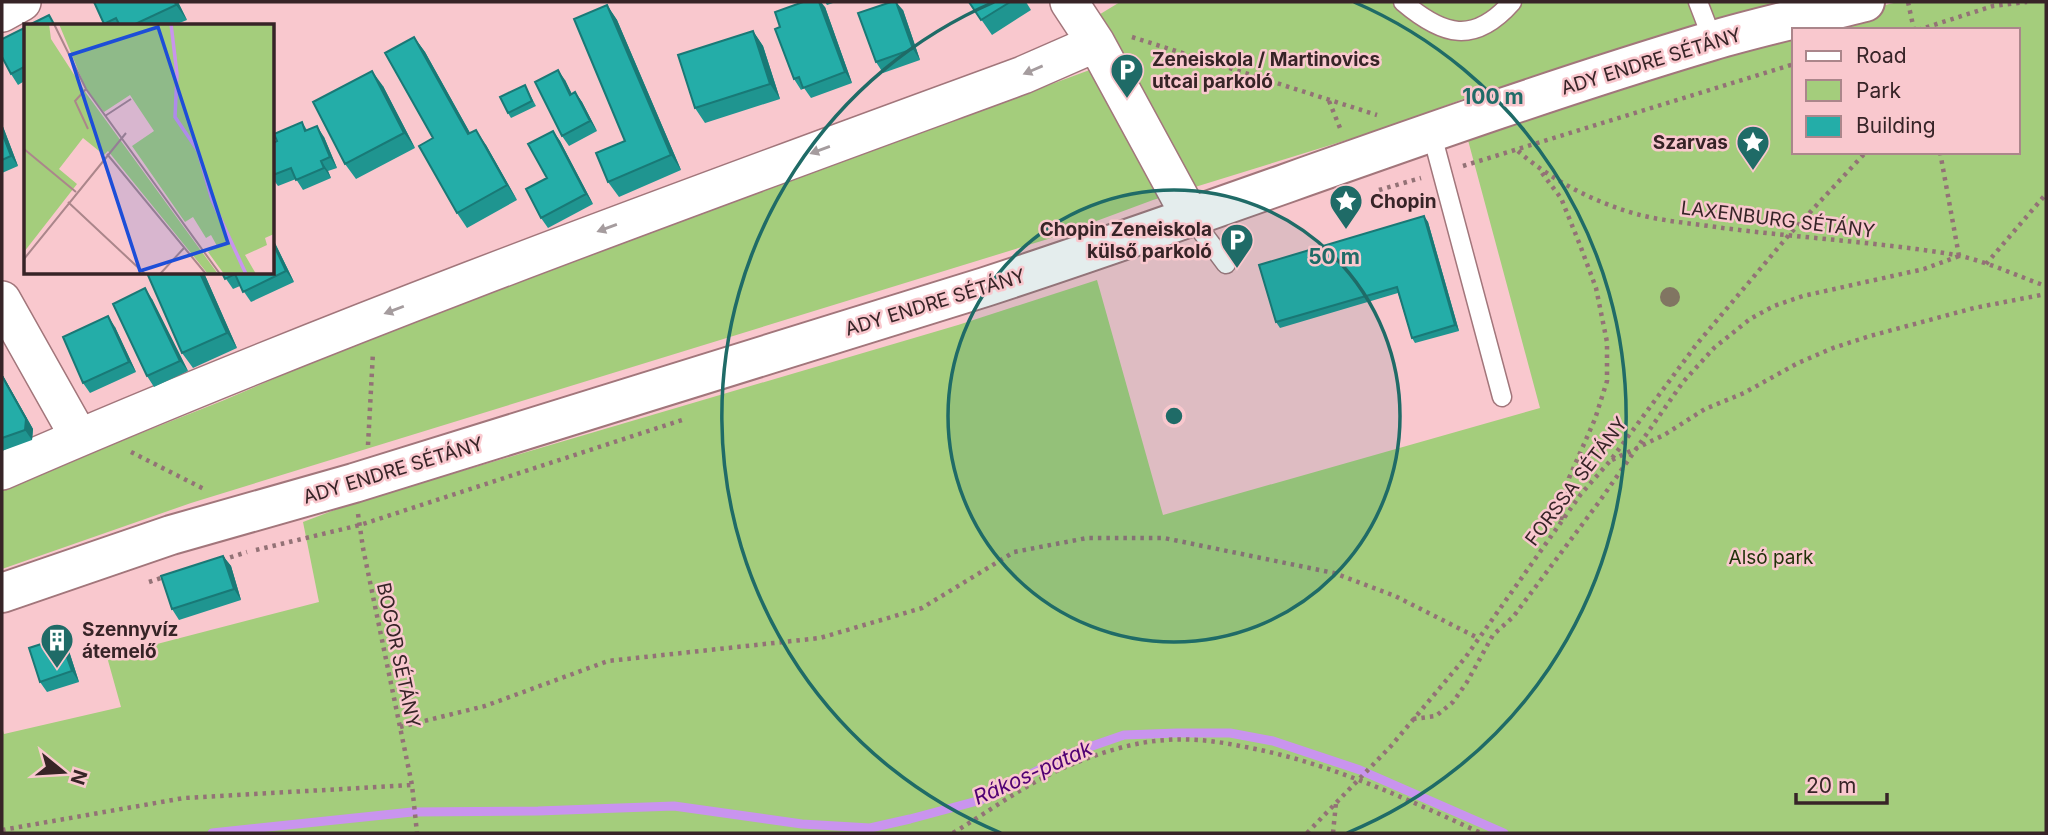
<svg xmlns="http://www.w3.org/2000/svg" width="2048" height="835" viewBox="0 0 2048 835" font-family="Inter,sans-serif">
  <rect width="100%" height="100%" fill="#f9c8ce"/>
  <!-- green -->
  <path fill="#a4cd7c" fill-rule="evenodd" d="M 1120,2 L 1793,2 L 1680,30 L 1463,99 L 1389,127 L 1153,200 L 1048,239 L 191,503 L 2,569 L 2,488 L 222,401 L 383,332 L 1122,58 L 1097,16 Z
    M 1898,2 L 2046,2 L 2046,833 L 2,833 L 2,727 L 4,734 L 121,707 L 107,657 L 319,602 L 303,522 L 353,503 L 958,325 L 1097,280 L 1163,515 L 1540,408 L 1465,129 L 1711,46 ZM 1794,30 L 2018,30 L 2018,152 L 1794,152 Z"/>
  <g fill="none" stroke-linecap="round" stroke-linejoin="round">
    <!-- stream -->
    <path stroke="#c994ee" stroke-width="9" d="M 212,833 L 412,812 L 538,811 L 674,806 L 802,824 L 870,828 L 910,819 L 981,800 L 1069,754 L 1124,735 L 1177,733 L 1230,733 L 1273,741 L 1360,770 L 1504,833"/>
    <defs>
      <path id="lane" d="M 1403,2 C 1443,36 1474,45 1512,2
        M 1698,2 L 1713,41
        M 1431,131 L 1502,397
        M 1190,216 L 1226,264"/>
      <path id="street" d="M 1069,2 L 1096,43 L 1190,216
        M 2,13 L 22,2
        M 2,300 L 79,437
        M 2,471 C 337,325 680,201 1023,75 L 1096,43"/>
      <path id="secondary" d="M 2,593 L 171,535 L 354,483 L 985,287 C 1228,208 1466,114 1711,41 C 1761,26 1813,15 1865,2"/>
    </defs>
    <!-- lane casing -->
    <use href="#lane" stroke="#a2767b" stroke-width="21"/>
    <!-- street casing -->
    <use href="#street" stroke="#a2767b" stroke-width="40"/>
    <!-- secondary casing -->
    <use href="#secondary" stroke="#a2767b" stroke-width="42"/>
    <!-- path -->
    <path stroke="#937276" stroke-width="4.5" stroke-dasharray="3.5 5" stroke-linecap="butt" d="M 1908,2 L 1914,30
      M 1918,30 L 1993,6 L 2027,2
      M 1132,37 L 1377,115
      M 1329,101 L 1340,128
      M 1518,151 C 1552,181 1599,205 1644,216 C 1670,222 1697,224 1723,228 C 1801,238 1879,242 1956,255 C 1986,261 2017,276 2046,286
      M 1940,152 L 1959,256
      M 1463,166 L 1794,64
      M 1542,173 L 1561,198 L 1580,245 L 1596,288 L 1607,342 L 1607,381 L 1595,419 L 1569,478 L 1561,520
      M 1379,190 L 1421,178
      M 1986,264 L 2046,194
      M 368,445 L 373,352
      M 131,452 L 204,489
      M 1612,460 L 1664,435 L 1705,409 L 1744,393 L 1798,363 L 1833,348 L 1870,336 L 1974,308 L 2046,294
      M 358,514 L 363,548 L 412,785 L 417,833
      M 256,550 L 360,525 L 682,420
      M 222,560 L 247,552
      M 149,582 L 167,576
      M 1413,719 L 1436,716 L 1453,702 L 1467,682 L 1493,635 L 1513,617 L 1599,502 L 1683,382 L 1714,348 L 1750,319 L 1774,306 L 1803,296 L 1924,269 L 1959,256
      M 400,727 L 485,706 L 608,661 L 820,638 L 922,608 L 1014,552 L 1087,538 L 1164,538 L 1334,573 L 1395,596 L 1478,638
      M 2,830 L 184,798 L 412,785
      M 953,833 C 991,810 1027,783 1068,766 C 1099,753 1133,742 1166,740 C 1191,738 1216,741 1240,746 C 1326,761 1402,797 1481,833
      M 1307,833 L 1391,746 L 1465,658 L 1581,494 L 1610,461 L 1696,345 L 1788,236 L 1866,152
      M 1333,833 L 1336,803"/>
    <!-- lane -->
    <use href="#lane" stroke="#fff" stroke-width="18"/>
    <!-- street -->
    <use href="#street" stroke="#fff" stroke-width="37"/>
    <!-- secondary -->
    <use href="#secondary" stroke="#fff" stroke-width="38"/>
  </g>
  <!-- trees -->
  <circle fill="#817562" cx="1670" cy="297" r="10"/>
  <!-- wall -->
  <path fill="#1f9590" d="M 95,2 L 178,2 L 187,20 L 172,26 L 106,26 Z
    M 825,2 L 836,2 L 827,5 Z
    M 969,2 L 1026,2 L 1031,10 L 992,35 Z
    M 607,5 L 617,20 L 681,170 L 619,197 L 608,182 L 625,141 Z
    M 825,7 L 852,83 L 811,98 L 804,88 L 801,90 L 794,79 Z
    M 903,10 L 920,60 L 883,73 L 876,62 Z
    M 26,27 L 26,80 L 18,85 L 11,74 Z
    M 753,31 L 763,46 L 780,99 L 705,123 L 695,108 Z
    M 414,37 L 425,52 L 470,133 L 486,145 L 517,200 L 467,228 L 457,213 Z
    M 565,80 L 572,94 L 575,92 L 582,102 L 597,131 L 569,146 L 562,136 Z
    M 383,86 L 415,148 L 356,179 L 345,164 Z
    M 528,91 L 536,106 L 511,118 L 508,113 Z
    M 302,122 L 307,130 L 324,137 L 337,168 L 328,171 L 331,178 L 303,190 L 296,179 L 278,186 L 273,179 L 273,143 L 277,141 Z
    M 2,124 L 18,166 L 2,173 Z
    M 553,131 L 560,141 L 593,204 L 548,228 L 541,218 Z
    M 1424,216 L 1428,222 L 1459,331 L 1415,343 L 1412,338 L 1398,293 L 1280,328 L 1276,322 Z
    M 273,239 L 294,282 L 251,302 L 240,286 L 233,289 L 222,273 L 273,273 Z
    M 204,273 L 237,348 L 193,368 L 182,353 Z
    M 152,299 L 188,371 L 154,387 L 147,376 Z
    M 115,327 L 136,372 L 90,393 L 83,383 Z
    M 2,374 L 33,429 L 32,440 L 2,451 Z
    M 223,556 L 231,566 L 241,600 L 179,620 L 172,609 Z
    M 68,648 L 79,682 L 47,692 L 40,682 Z"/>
  <!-- shaded-wall -->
  <path fill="#197976" d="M 175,2 L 178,2 L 187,20 L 176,5 Z
    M 819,2 L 821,2 L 825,7 L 852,83 L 845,72 Z
    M 896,2 L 903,10 L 920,60 L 913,49 Z
    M 607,5 L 617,20 L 681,170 L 671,155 Z
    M 753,31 L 763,46 L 780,99 L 770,84 Z
    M 414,37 L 425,52 L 479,149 L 468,134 Z
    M 558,70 L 565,80 L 577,105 L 570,95 Z
    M 372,71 L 383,86 L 415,148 L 404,133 Z
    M 575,92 L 582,102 L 597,131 L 590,121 Z
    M 2,124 L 18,166 L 11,156 L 2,133 Z
    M 317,126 L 324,137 L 337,168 L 330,157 Z
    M 476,130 L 486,145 L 517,200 L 507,185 Z
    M 553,131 L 560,141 L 593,204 L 586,194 Z
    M 321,161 L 328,171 L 331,178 L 324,168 Z
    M 1424,216 L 1428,222 L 1459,331 L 1455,325 Z
    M 273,239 L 294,282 L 286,271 L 273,243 Z
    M 200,273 L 204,273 L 237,348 L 227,333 Z
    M 145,288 L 152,299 L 188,371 L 180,361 Z
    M 108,316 L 115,327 L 136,372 L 129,362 Z
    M 2,374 L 33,429 L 32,440 L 25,430 L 2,376 Z
    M 223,556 L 231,566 L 241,600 L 234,589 Z
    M 60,638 L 68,648 L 79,682 L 72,671 Z"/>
  <!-- building -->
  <path fill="#24ada8" stroke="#197976" stroke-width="2" d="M 94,2 L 175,2 L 176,5 L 131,26 L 120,26 L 116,18 L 104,24 Z
    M 803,2 L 819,2 L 845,72 L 803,88 L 799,77 L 794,79 L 775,29 L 780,27 L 775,12 Z
    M 891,2 L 896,2 L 913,49 L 876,62 L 858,13 Z
    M 969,2 L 1010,2 L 981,20 Z
    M 607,5 L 671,155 L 608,182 L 596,153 L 625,141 L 574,19 Z
    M 49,15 L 55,26 L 27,26 Z
    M 26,27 L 26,66 L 11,74 L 2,57 L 2,39 Z
    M 753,31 L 770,84 L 695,108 L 678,55 Z
    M 414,37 L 468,134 L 476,130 L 507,185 L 457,213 L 419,146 L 433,138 L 385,53 Z
    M 558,70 L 570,95 L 575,92 L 590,121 L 562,136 L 535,82 Z
    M 372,71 L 404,133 L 345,164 L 313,102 Z
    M 525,85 L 532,101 L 508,113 L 500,97 Z
    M 302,122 L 305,131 L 317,126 L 330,157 L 321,161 L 324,168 L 296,180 L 291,168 L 273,175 L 273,143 L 277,141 L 274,134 Z
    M 553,131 L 586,194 L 541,218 L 526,189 L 547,178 L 528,144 Z
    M 2,133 L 11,156 L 2,160 Z
    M 1424,216 L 1455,325 L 1412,338 L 1397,287 L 1276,322 L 1259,265 Z
    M 273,243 L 286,271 L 243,292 L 235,274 L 225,279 L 222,273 L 273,273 Z
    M 147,273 L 200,273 L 227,333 L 182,353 Z
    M 145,288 L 180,361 L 147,376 L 113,304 Z
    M 108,316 L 129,362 L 83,383 L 63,337 Z
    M 2,376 L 26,419 L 25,430 L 2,438 Z
    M 223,556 L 234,589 L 172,609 L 161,576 Z
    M 60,638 L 72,671 L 40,682 L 29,648 Z"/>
  <!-- one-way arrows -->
  <defs><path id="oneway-solid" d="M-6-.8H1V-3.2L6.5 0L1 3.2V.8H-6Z" transform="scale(1.75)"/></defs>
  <g fill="#a59c9e">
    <use href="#oneway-solid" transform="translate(1033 70) rotate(157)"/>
    <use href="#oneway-solid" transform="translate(820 150) rotate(160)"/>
    <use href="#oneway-solid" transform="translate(607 228) rotate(160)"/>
    <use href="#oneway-solid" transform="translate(394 310) rotate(159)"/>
  </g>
  <!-- distance rings -->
  <circle cx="1174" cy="416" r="226" fill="#1f6b67" fill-opacity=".12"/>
  <g fill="none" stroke="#1f6b67" stroke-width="3.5">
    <circle cx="1174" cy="416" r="226"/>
    <path d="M1001 833A451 451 0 0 1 994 2M1354 2A451 451 0 0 1 1347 833"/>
  </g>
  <!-- icons -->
  <defs>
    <symbol id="parking-pin" viewBox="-11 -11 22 30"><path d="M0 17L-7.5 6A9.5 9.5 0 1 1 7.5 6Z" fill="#1f6b67" stroke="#f9c8ce"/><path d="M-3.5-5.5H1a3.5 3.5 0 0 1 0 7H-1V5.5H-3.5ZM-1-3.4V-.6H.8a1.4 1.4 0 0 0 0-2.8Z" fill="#fff"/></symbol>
    <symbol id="sight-pin" viewBox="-11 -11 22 30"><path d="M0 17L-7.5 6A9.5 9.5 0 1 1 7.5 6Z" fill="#1f6b67" stroke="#f9c8ce"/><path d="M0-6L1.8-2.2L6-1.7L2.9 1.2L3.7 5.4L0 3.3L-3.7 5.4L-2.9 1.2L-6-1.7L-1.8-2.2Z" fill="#fff"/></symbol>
    <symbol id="building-pin" viewBox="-11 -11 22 30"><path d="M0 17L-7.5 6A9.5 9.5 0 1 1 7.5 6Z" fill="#1f6b67" stroke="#f9c8ce"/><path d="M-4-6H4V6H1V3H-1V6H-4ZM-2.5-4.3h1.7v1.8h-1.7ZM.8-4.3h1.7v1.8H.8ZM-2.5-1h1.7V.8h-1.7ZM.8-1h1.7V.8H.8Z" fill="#fff"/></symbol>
  </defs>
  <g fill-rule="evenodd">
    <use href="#parking-pin" x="1108" y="51" width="38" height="52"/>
    <use href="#sight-pin" x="1734" y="123" width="38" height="52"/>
    <use href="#sight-pin" x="1327" y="182" width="38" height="52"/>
    <use href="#parking-pin" x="1218" y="221" width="38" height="52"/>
    <use href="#building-pin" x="38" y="621" width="38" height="52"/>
  </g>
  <g text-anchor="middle" stroke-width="5" stroke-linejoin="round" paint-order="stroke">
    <!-- poi labels -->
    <g font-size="19" font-weight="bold" fill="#372427" stroke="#f9c8ce" text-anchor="start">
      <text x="1152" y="66">Zeneiskola / Martinovics<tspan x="1152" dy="22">utcai parkoló</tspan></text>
      <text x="1728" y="149" text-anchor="end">Szarvas</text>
      <text x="1370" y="208">Chopin</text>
      <text x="1212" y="236" text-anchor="end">Chopin Zeneiskola<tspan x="1212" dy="22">külső parkoló</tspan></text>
      <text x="82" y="636">Szennyvíz<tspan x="82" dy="22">átemelő</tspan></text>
    </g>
    <!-- street labels -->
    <g font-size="19" fill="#372427" stroke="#f9c8ce">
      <text transform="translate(1651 61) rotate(-17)" y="7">ADY ENDRE SÉTÁNY</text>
      <text transform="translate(1778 219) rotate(7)" y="7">LAXENBURG SÉTÁNY</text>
      <text transform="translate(935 302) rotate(-17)" y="7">ADY ENDRE SÉTÁNY</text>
      <text transform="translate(393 470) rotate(-17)" y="7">ADY ENDRE SÉTÁNY</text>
      <text transform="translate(1576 481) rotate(-53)" y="7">FORSSA SÉTÁNY</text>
      <text transform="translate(399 655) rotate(78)" y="7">BOGOR SÉTÁNY</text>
    </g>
    <!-- park labels -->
    <g font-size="19" fill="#1f3109" stroke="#f9c8ce">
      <text x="1771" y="564">Alsó park</text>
    </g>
    <!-- water labels -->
    <g font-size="21" font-style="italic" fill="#500073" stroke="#f9c8ce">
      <text transform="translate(1033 773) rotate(-24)" y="7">Rákos-patak</text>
    </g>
  </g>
  <!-- overview -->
  <g transform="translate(24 24)">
    <rect width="250" height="250" fill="#f9c8ce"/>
    <path d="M 0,0 L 25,0 L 27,15 L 62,69 L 194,250 L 184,250 L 84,127 L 80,131 L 59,114 L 35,145 L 53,160 L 0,228 ZM 35,0 L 250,0 L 250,210 L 241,214 L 243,221 L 221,231 L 232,250 L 200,250 L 184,228 L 193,222 L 187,211 L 182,214 L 169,193 L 161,198 L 108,122 L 130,107 L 106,71 L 80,88 L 62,65 Z" fill="#a4cd7c"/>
    <path fill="none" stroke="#c994ee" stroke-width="3.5" d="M 147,0 L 153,50 L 151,93 L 174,127 L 188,176 L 222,250"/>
    <path fill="none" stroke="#ab868b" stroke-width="2" d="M 30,0 L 62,65 L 196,250M 62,65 L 51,77 L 64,105M 81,92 L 107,75M 0,125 L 52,168M 83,130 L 182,250M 44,178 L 121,250M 0,235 L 102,109M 136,250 L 160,224"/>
    <path fill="#1d4ed8" fill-opacity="0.15" stroke="#1d4ed8" stroke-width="3.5" d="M 134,3 L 204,219 L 116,247 L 46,31 Z"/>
    <rect width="250" height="250" fill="none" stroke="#372427" stroke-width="3.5"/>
  </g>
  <circle cx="1174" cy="416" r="10" fill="#1f6b67" stroke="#f9c8ce" stroke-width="3.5"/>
  <g font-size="21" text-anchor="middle" font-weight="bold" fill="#1f6b67" stroke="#f9c8ce" stroke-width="5" stroke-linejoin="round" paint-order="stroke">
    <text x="1493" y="104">100 m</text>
    <text x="1334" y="264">50 m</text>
  </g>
  <!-- border -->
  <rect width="2048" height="835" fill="none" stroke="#372427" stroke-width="7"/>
  <!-- legend -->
  <rect x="1792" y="28" width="228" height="126" fill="#f9c8ce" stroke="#ab868b" stroke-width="2"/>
  <rect x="1806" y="51" width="35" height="10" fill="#ffffff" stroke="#ab868b" stroke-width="2"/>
  <text x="1856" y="63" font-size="21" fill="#372427">Road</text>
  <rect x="1806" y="80" width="35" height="21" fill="#a4cd7c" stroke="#ab868b" stroke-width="2"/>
  <text x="1856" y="98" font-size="21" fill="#372427">Park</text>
  <rect x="1806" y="116" width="35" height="21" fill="#24ada8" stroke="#ab868b" stroke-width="2"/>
  <text x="1856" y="133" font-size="21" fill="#372427">Building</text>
  <!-- north arrow -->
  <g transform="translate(63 772) rotate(108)" stroke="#f9c8ce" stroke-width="5" paint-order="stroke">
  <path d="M0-5L12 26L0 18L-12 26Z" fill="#372427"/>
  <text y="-10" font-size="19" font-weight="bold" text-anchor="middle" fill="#372427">N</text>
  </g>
  <!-- scale -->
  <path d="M1796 793v10h91v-10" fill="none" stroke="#372427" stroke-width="3.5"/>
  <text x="1806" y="793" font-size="21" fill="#372427" stroke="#f9c8ce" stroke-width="5" paint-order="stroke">20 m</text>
</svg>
